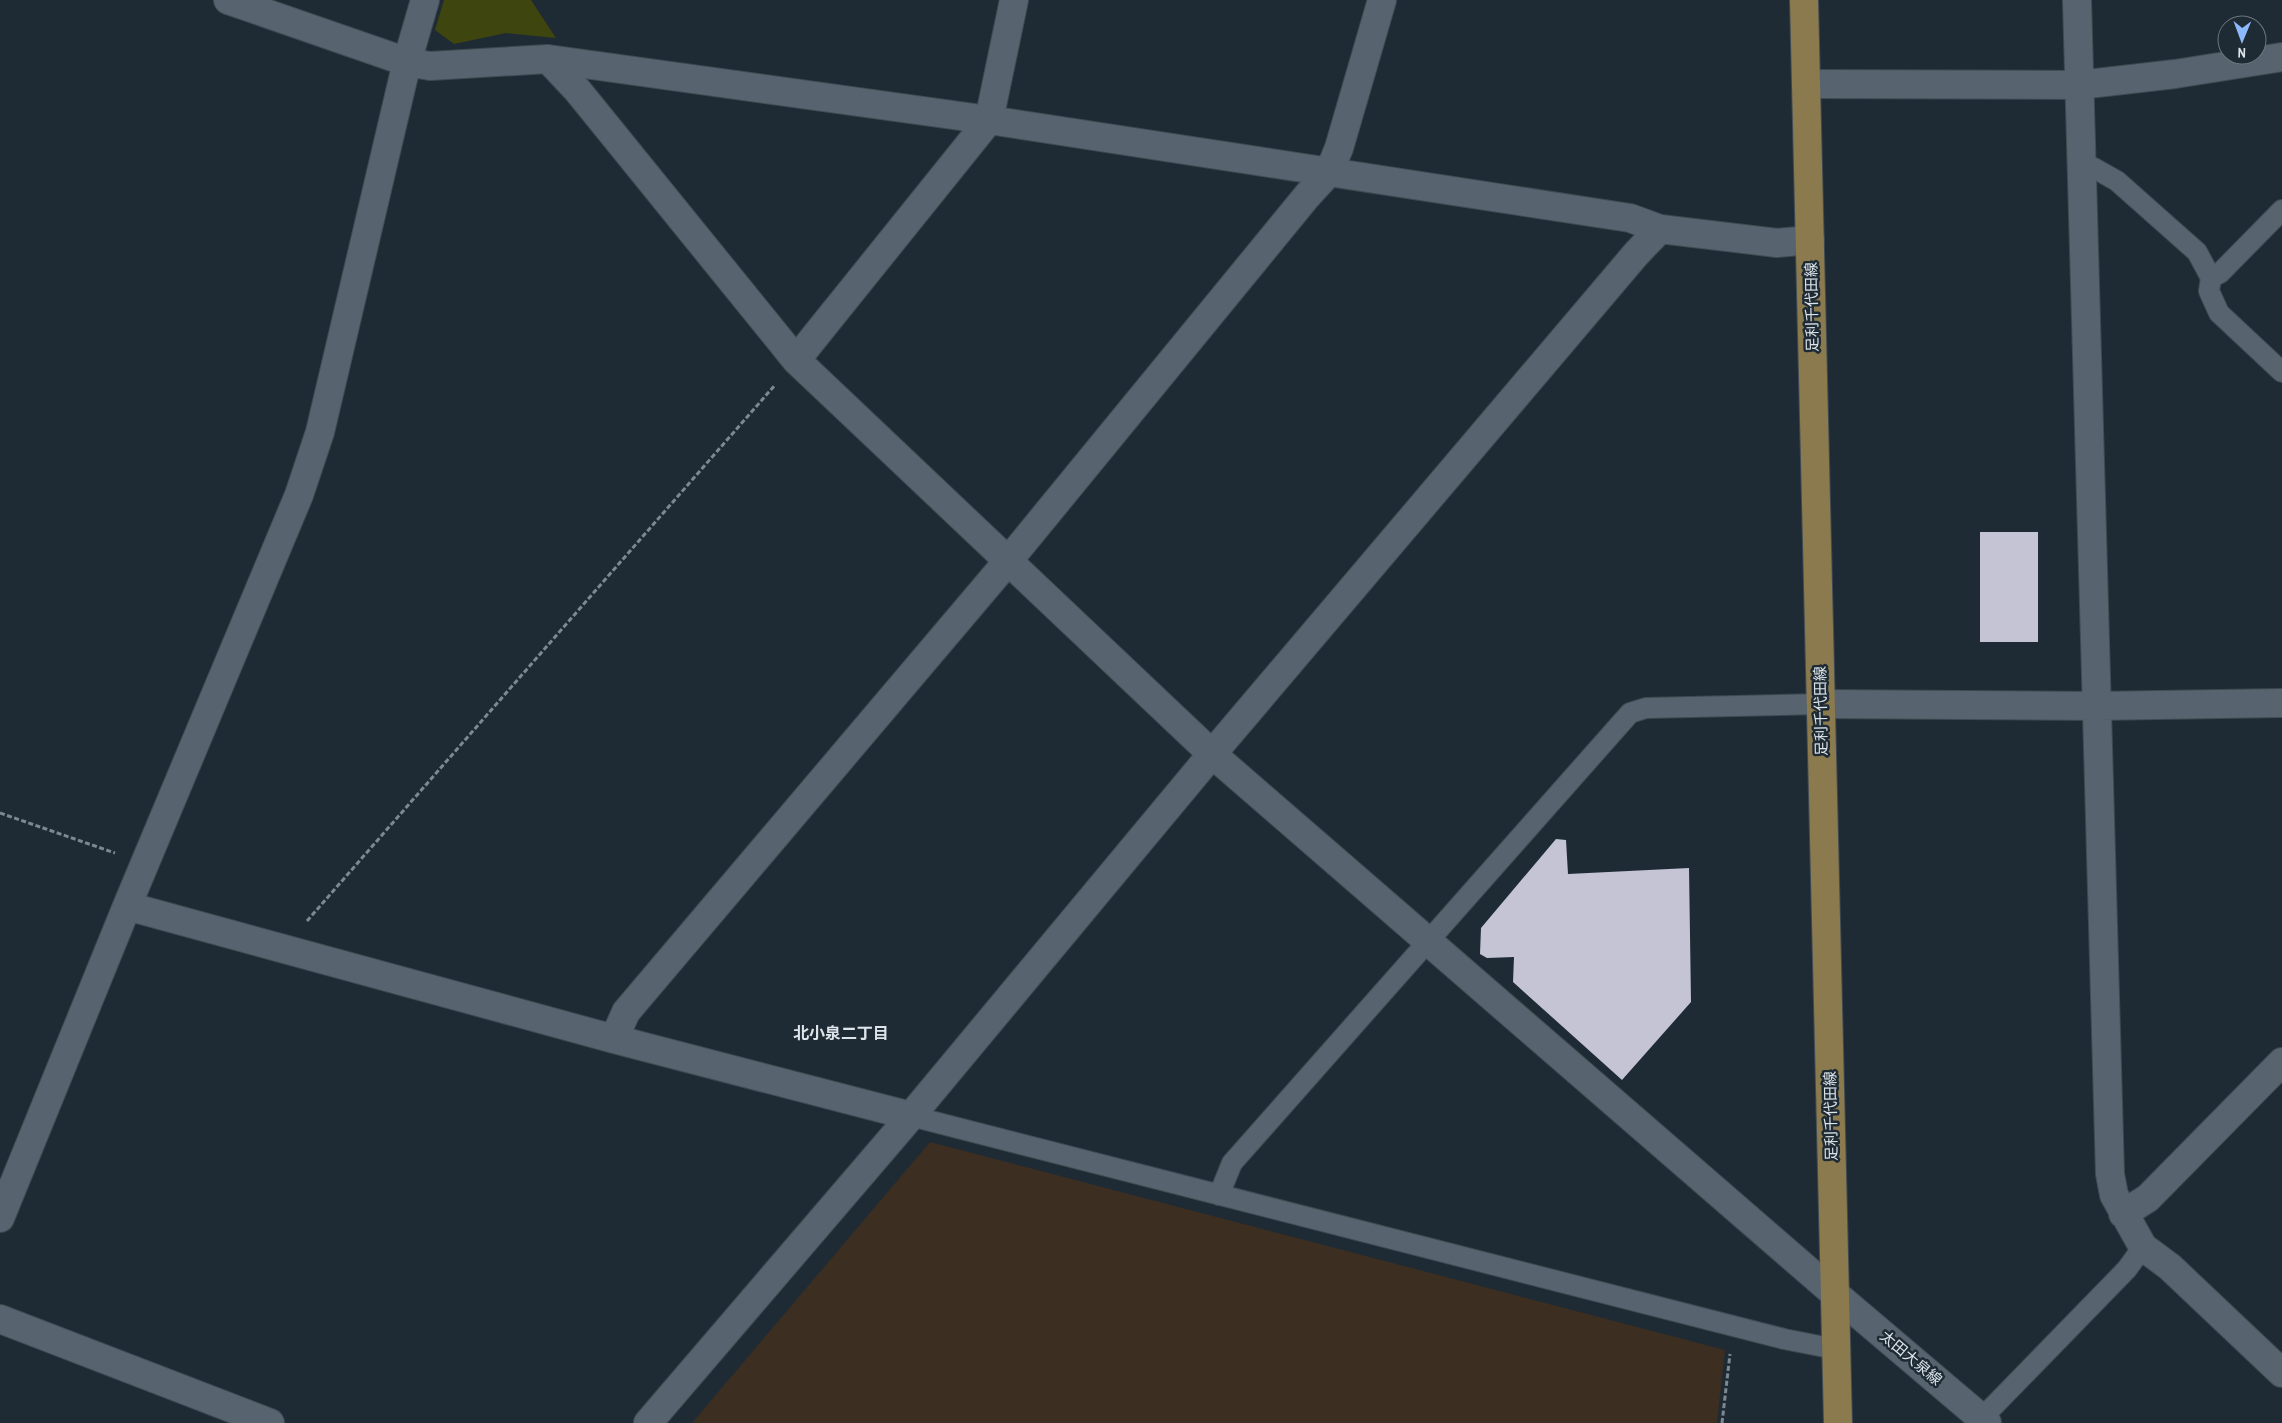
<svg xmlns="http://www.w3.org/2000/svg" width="2282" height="1423" viewBox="0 0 2282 1423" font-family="'Archivo Narrow','Noto Sans JP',sans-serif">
  <rect width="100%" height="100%" fill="#1f2b34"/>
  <!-- education -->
  <path fill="#3c2e21" d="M 930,1142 L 1725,1350 L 1717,1423 L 692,1423 Z"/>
  <!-- green -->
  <path fill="#3e450f" d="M 444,0 L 531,0 L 556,38 L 506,33 L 454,44 L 435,30 Z"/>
  <!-- building -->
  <path fill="#c4c4d5" d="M 1980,532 L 2038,532 L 2038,642 L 1980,642 Z
    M 1556,839 L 1566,840 L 1568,874 L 1689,868 L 1691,1002 L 1622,1080 L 1513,982 L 1514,957 L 1487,958 L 1480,954 L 1481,928 Z"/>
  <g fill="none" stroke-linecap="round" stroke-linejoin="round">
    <defs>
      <path id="service" d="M 2081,168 L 2094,168 L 2117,181 L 2197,252 L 2211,278 L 2209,291 L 2219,313 L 2282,372
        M 2211,278 L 2220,273 L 2282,210
        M 911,1116 L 1784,1339 L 1835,1349
        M 1219,1195 L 1232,1163 L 1630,713 L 1646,708 L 1821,704
        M 1982,1418 L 2127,1269 L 2143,1247"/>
      <path id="minor" d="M 228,0 L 407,62 L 430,66 L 548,59 L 989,120 L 1630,218 L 1660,229
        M 2077,0 L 2110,1174 L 2114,1195 L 2143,1247 L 2170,1267 L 2282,1373
        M 548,59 L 578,91 L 796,360 L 1212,754 L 1835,1294
        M 1807,84 L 2079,85 L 2175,74 L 2282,57
        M 796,360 L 989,120 L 1014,0
        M 1821,704 L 2096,706 L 2282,703
        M 127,906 L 614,1039 L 911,1116
        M 614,1039 L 626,1012 L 1008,561 L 1307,196 L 1329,172 L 1339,148 L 1382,0
        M 2123,1214 L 2148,1198 L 2282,1062
        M 0,1218 L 127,906 L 299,495 L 320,432 L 407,62 L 425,0
        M 0,1319 L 270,1423"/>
      <path id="tertiary" d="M 648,1423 L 911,1116 L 1212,754 L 1636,254 L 1660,229 L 1777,243 L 1810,240"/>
      <path id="secondary" d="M 1835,1294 L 1987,1423"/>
      <path id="primary" d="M 1804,0 L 1838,1423"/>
    </defs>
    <!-- service casing -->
    <use href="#service" stroke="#3f4a52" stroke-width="22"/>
    <!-- minor casing -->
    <use href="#minor" stroke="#3f4a52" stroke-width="30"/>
    <!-- tertiary casing -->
    <use href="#tertiary" stroke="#3f4a52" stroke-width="30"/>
    <!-- secondary casing -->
    <use href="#secondary" stroke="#3f4a52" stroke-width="30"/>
    <!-- primary casing -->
    <use href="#primary" stroke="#3f4a52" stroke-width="30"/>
    <!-- path -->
    <path stroke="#7e8890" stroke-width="3" stroke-dasharray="5 2.5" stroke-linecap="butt" d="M 0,813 L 115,853
      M 307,921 L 775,385
      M 1722,1423 L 1730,1354"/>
    <!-- service -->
    <use href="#service" stroke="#57646f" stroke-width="20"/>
    <!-- minor -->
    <use href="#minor" stroke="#57646f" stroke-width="28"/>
    <!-- tertiary -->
    <use href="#tertiary" stroke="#57646f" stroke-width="28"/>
    <!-- secondary -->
    <use href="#secondary" stroke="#57646f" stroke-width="28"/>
    <!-- primary -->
    <use href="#primary" stroke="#8b7a4e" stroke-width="28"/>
  </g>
  <g text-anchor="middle" stroke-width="5" stroke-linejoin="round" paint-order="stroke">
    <!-- street labels -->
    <g font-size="15" fill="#dde5eb" stroke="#1f2b34">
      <text transform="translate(1812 307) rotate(-91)" y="5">足利千代田線</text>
      <text transform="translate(1821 711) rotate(-91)" y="5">足利千代田線</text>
      <text transform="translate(1831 1116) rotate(-91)" y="5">足利千代田線</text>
      <text transform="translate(1911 1358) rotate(40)" y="5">太田大泉線</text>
    </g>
    <!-- neighbourhood labels -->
    <g font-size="16" font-weight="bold" fill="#dde5eb" stroke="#1f2b34">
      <text x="841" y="1039">北小泉二丁目</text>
    </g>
  </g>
  <!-- north arrow -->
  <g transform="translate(2242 40) rotate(181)"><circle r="24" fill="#1f2b34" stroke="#6b757d"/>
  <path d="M0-4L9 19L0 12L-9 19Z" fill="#8bb9fc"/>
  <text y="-8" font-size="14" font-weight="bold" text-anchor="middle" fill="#dde5eb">N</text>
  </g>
</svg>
